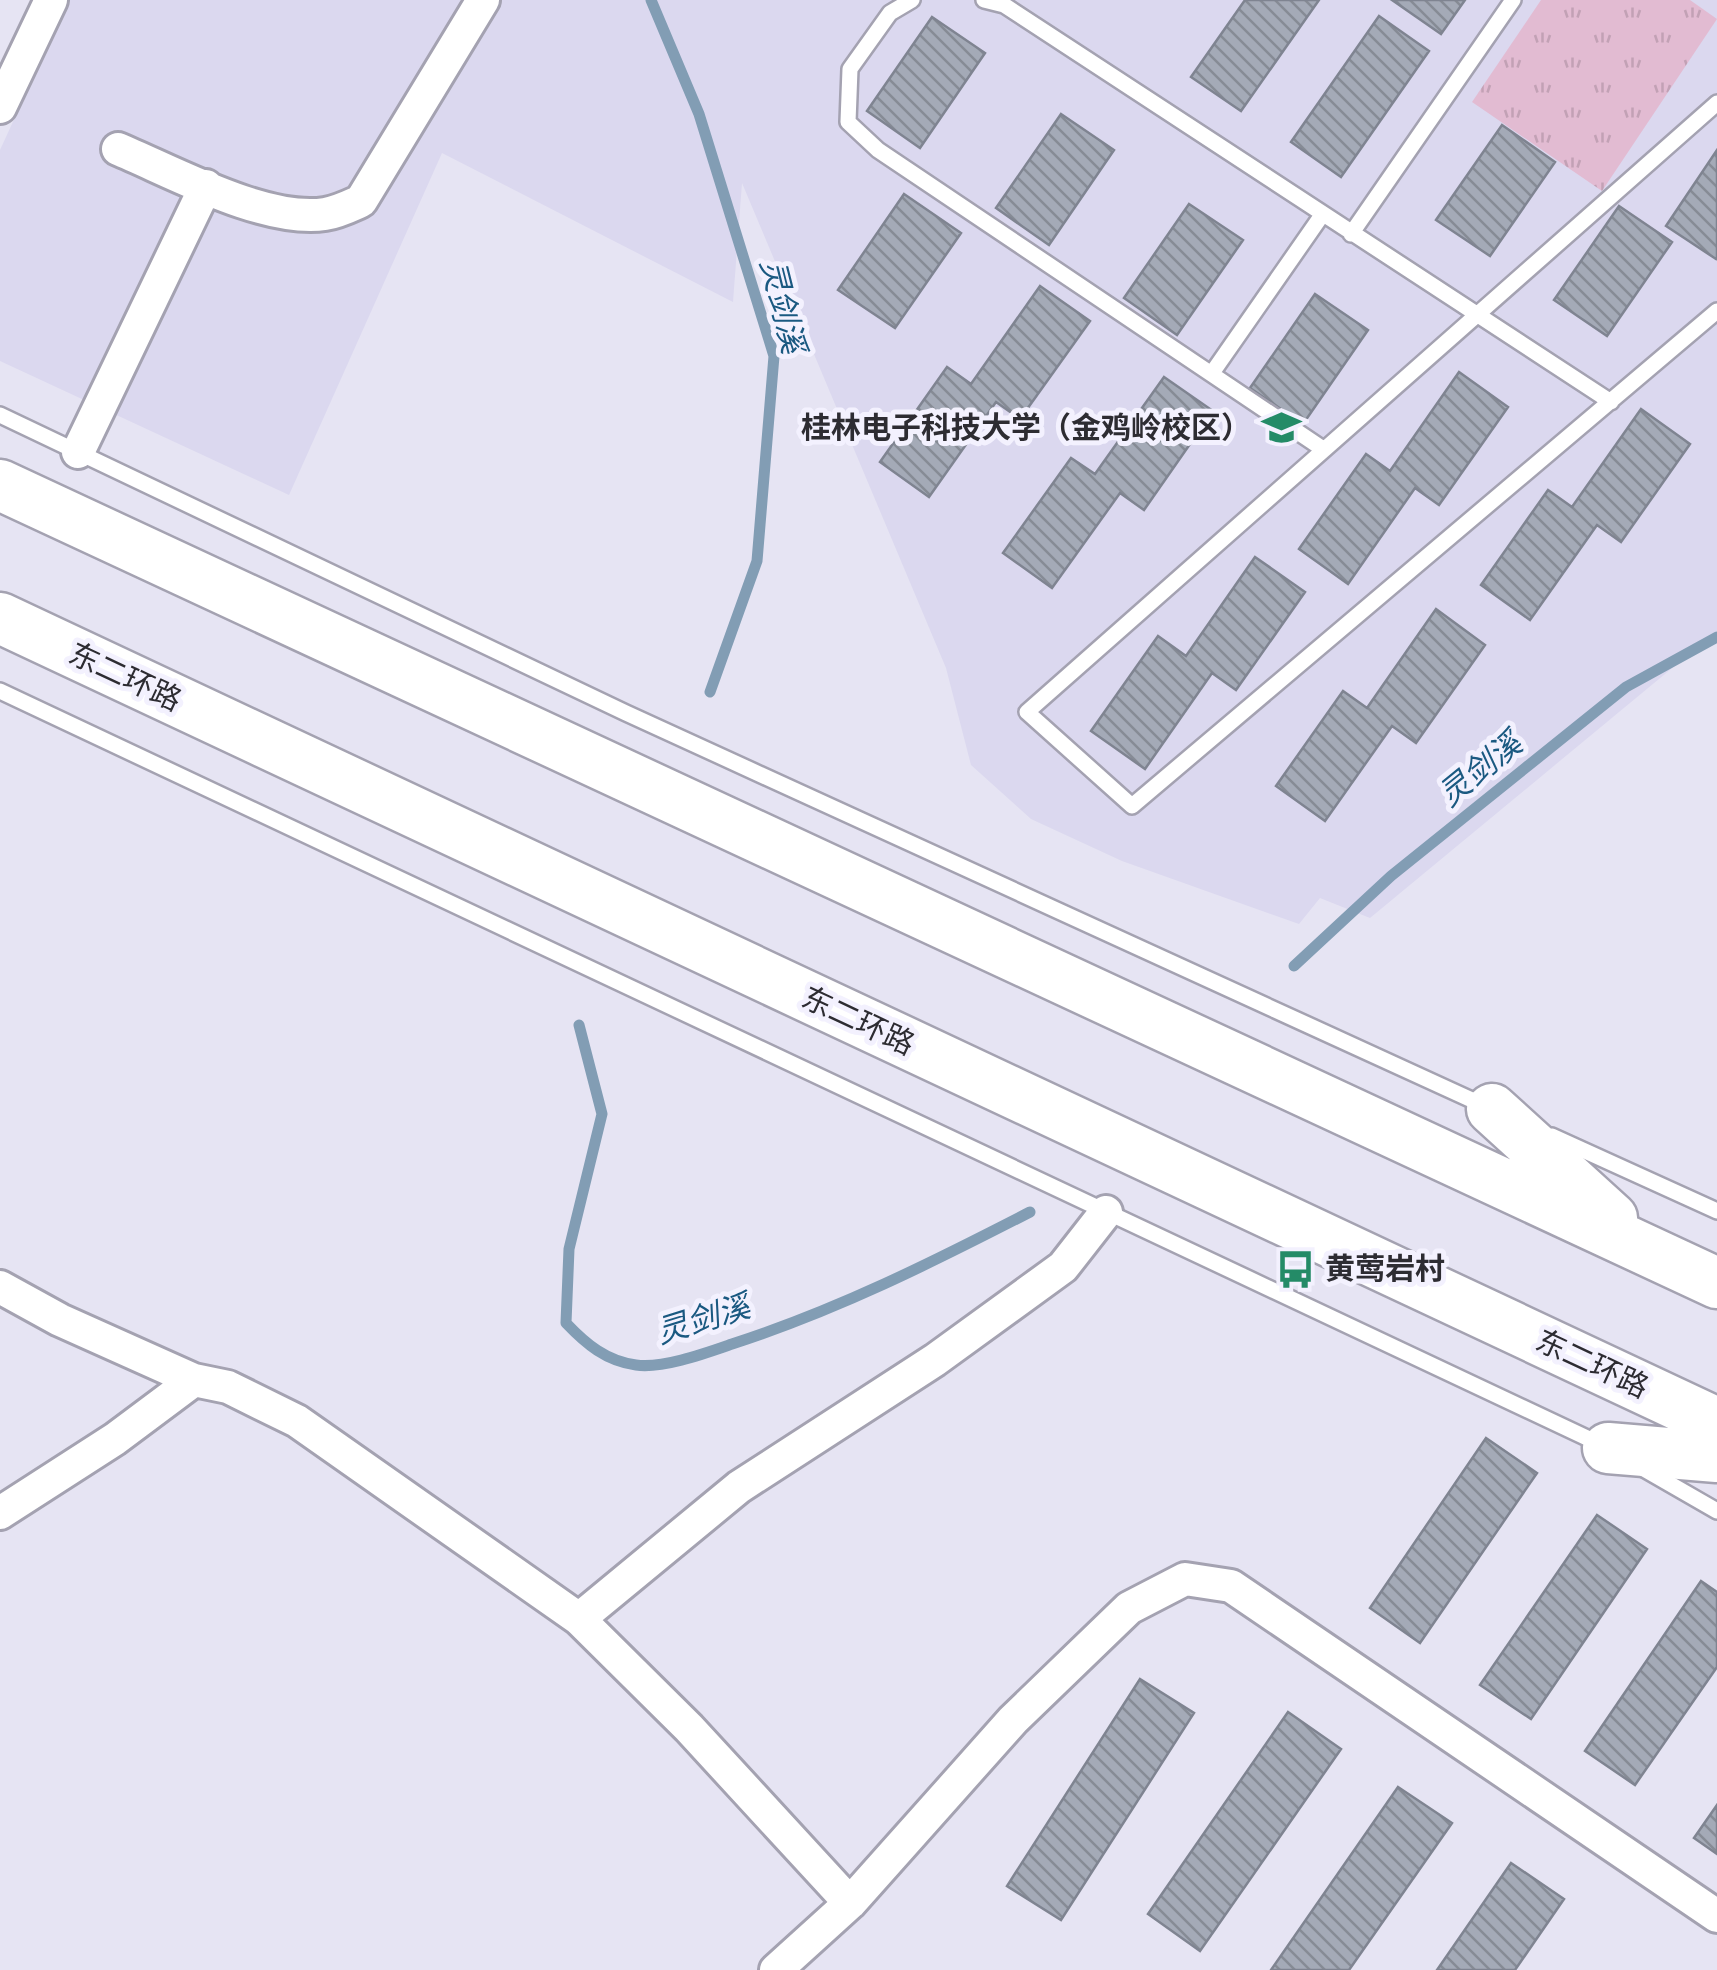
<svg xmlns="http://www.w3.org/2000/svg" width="1717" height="1970" viewBox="0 0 1717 1970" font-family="'Fira Sans Condensed','Noto Sans SC',sans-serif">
  <defs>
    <pattern id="park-tufts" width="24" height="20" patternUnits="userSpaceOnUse" patternTransform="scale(2.5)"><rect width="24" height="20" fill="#e2bbd2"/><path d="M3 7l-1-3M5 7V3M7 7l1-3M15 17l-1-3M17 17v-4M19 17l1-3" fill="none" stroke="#c2a1b5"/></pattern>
    <pattern id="building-back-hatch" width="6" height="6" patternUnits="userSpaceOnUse" patternTransform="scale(2.5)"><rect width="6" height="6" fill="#a4aab7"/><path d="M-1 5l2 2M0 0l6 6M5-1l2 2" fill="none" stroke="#868b95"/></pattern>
  </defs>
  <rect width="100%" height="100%" fill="#e6e4f3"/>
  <!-- built -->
  <path fill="#dbd8ef" d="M 69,0 L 1717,0 L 1717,631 L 1370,918 L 1320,898 L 1299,924 L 1122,861 L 1031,819 L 971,765 L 946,668 L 742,183 L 733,302 L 442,153 L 289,495 L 0,361 L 0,150 Z"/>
  <!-- park -->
  <path fill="url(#park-tufts)" d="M 1541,0 L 1690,0 L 1717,19 L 1602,191 L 1472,102 Z"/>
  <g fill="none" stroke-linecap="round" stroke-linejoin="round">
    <!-- stream -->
    <path stroke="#829db4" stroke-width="11" d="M 651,0 L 699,114 L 774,356 L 757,561 L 710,692
      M 1294,966 L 1391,876 L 1626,687 L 1717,637
      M 579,1025 L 602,1114 L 569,1249 L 566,1323 C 586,1344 606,1361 636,1365 C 662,1369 706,1353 732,1344 C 837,1310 933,1262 1030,1212"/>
  </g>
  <!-- building -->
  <path fill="url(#building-back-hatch)" stroke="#7f8491" stroke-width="2.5" d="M 1245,0 L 1319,0 L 1241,111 L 1191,77 Z
    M 1392,0 L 1465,0 L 1441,34 Z
    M 1379,16 L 1429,51 L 1341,177 L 1291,142 Z
    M 932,17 L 985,53 L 920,148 L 867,111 Z
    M 1061,114 L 1114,150 L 1049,245 L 996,208 Z
    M 1502,125 L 1555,162 L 1490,256 L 1436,220 Z
    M 1717,150 L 1717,257 L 1716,259 L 1666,226 Z
    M 904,194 L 961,233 L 895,328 L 838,290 Z
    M 1189,204 L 1243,240 L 1177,335 L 1124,298 Z
    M 1619,206 L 1672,242 L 1607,336 L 1554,300 Z
    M 1040,286 L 1090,321 L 1020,419 L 996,402 L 929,497 L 880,462 L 947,367 L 971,384 Z
    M 1315,294 L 1368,330 L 1303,424 L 1250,388 Z
    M 1459,372 L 1508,407 L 1439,505 L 1415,488 L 1348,584 L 1299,549 L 1366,454 L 1390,471 Z
    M 1164,377 L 1213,411 L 1144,510 L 1120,493 L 1052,588 L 1003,553 L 1071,458 L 1095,474 Z
    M 1641,409 L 1690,444 L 1621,542 L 1597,525 L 1530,620 L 1481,585 L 1548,490 L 1572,507 Z
    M 1255,557 L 1305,592 L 1236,690 L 1212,673 L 1145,769 L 1091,731 L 1158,636 L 1186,656 Z
    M 1436,609 L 1485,645 L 1416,743 L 1392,726 L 1325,821 L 1276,786 L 1343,691 L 1367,708 Z
    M 1486,1438 L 1537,1473 L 1420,1643 L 1370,1608 Z
    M 1597,1515 L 1647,1549 L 1531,1719 L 1480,1685 Z
    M 1701,1581 L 1717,1592 L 1717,1667 L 1635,1785 L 1585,1751 Z
    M 1140,1679 L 1194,1713 L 1061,1920 L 1007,1886 Z
    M 1288,1712 L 1341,1749 L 1200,1951 L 1148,1914 Z
    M 1398,1787 L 1452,1823 L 1349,1970 L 1271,1970 Z
    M 1717,1805 L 1717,1854 L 1694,1838 Z
    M 1511,1863 L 1564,1899 L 1515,1970 L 1437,1970 Z"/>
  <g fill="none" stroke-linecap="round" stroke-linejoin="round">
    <defs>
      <path id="lane" d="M 912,0 L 890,13 L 850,69 L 848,122 L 878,150 L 1323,449
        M 984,0 L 1004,5 L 1611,402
        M 1717,103 L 1027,712 L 1132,806 L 1717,311
        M 1351,234 L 1513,0
        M 1212,373 L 1322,215
        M 0,415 L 626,713 L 1485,1106
        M 0,691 L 1602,1445
        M 1552,1136 L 1717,1211
        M 1644,1469 L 1717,1511"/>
      <path id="street" d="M 0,107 L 51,0
        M 118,149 C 173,172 265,223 325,214 C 338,212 350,206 361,201 L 483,0
        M 78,452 L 206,186
        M 0,1287 L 60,1320 L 194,1380
        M 0,1513 L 115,1439 L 194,1380 L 228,1387 L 297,1421 L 579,1619 L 689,1728 L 850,1903
        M 579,1619 L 739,1487 L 935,1360 L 1063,1267 L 1106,1212
        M 776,1970 L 850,1903 L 1013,1720 L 1129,1608 L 1185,1579 L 1231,1586 L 1717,1916"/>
      <path id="primary" d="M 0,485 L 1717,1283
        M 0,618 L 1717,1423
        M 1492,1109 L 1612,1218
        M 1608,1448 L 1717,1457"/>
    </defs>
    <!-- lane casing -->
    <use href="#lane" stroke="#a4a2b1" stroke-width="20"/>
    <!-- street casing -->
    <use href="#street" stroke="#a4a2b1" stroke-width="38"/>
    <!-- primary casing -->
    <use href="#primary" stroke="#a4a2b1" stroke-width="55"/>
    <!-- lane -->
    <use href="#lane" stroke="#fff" stroke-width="15"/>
    <!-- street -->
    <use href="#street" stroke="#fff" stroke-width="32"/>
    <!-- primary -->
    <use href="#primary" stroke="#fff" stroke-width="50"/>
  </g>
  <!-- icons -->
  <defs>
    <symbol id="university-bare" viewBox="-9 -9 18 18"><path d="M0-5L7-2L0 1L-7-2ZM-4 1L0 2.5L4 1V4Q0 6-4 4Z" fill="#248b67" stroke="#f3f1fe" stroke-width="2.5" paint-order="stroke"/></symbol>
    <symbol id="bus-bare" viewBox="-9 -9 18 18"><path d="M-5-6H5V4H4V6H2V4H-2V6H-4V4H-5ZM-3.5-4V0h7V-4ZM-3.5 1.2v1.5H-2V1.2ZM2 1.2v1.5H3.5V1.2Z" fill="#248b67" stroke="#f3f1fe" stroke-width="2.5" paint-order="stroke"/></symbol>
  </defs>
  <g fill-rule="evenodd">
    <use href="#university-bare" x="1254" y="400" width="55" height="55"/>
    <use href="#bus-bare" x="1268" y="1242" width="55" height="55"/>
  </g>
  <g text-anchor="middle" stroke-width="10" stroke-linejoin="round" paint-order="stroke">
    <!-- poi labels -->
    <g font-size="30" font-weight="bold" fill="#2d2c32" stroke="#f3f1fe" text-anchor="end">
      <text x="1251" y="438">桂林电子科技大学（金鸡岭校区）</text>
      <text x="1325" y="1279" text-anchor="start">黄莺岩村</text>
    </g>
    <!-- street labels -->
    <g font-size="30" fill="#2d2c32" stroke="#f3f1fe">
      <text transform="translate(125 677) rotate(25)" y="10">东二环路</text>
      <text transform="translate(858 1021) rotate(25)" y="10">东二环路</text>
      <text transform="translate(1592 1364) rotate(25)" y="10">东二环路</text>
    </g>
    <!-- water labels -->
    <g font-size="32" font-style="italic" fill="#1a5981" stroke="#f3f1fe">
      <text transform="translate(783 306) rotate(76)" y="11">灵剑溪</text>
      <text transform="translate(1480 769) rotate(-39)" y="11">灵剑溪</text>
      <text transform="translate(703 1319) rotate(-17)" y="11">灵剑溪</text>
    </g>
  </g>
</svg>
